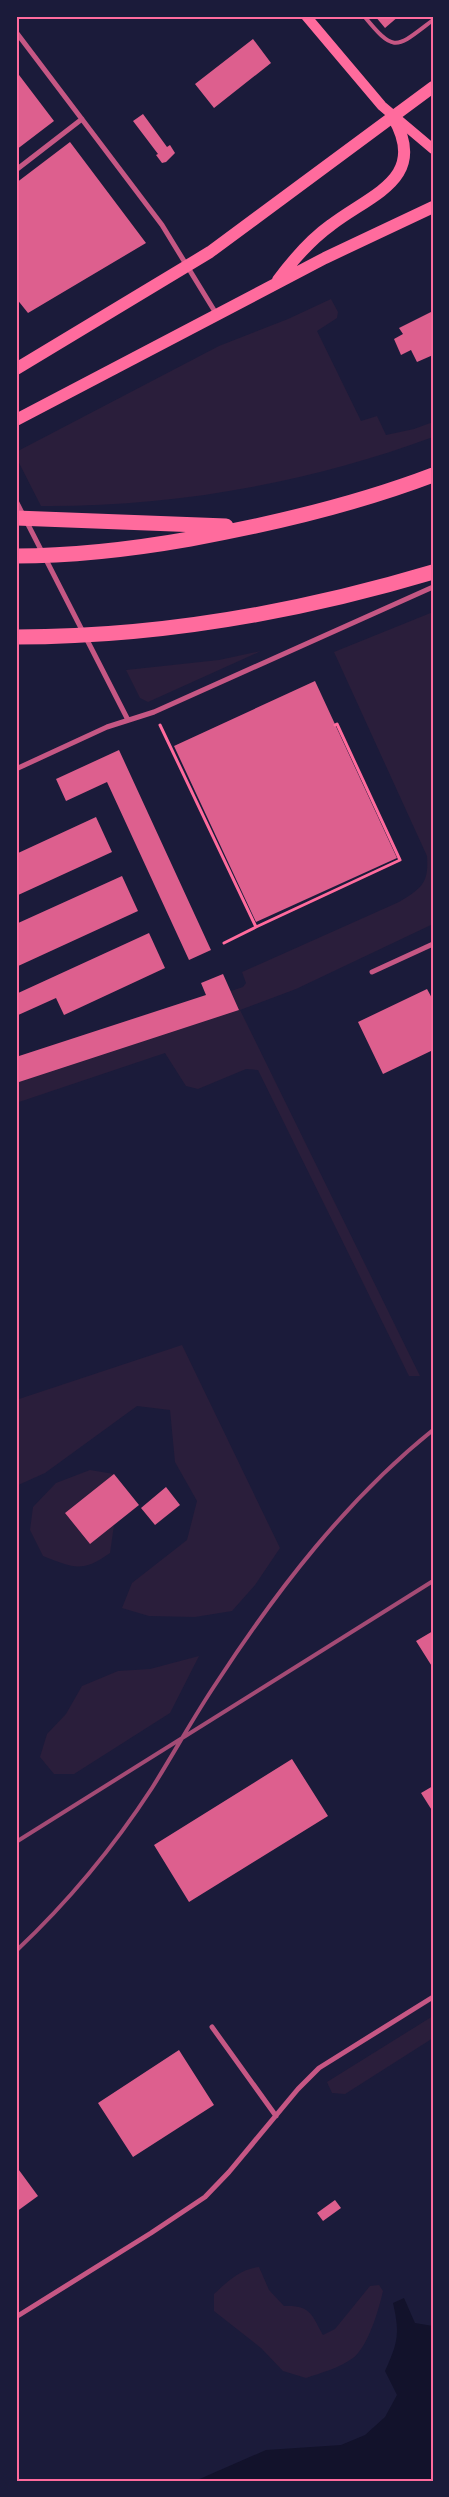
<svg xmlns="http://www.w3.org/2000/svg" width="449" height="2497" viewBox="0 0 449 2497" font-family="'IBM Plex Sans',sans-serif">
  <rect width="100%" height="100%" fill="#1b1b3a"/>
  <!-- green -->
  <path fill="#2a1e3b" d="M 331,299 L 338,312 L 337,318 L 317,331 L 361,421 L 377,416 L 386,435 L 414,429 L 433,422 L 433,437 C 308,483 174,507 41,506 L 16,457 L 16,452 L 219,346 L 288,319 Z
    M 433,612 L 433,924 L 296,989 L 240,1010 L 420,1376 L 409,1376 L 258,1070 L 246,1069 L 198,1089 L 186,1086 L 165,1053 L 16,1103 L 16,1083 L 239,1010 L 231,991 L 243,987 L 246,983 L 242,972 L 399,902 C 422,888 429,883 427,856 L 334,652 Z
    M 261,651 L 148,702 L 140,698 L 126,670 L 219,660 Z
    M 182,1345 L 280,1548 L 255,1585 L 232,1611 L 195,1617 L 149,1616 L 122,1608 L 132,1583 L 187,1540 L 197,1501 L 175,1462 L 170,1410 L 137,1406 L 45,1473 L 16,1486 L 16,1400 Z
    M 90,1470 L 114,1474 L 65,1513 L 90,1544 L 114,1525 L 110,1553 C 82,1573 74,1568 43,1556 L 30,1530 L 33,1507 L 56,1483 Z
    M 199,1656 L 170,1713 L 74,1774 L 54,1774 L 40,1757 L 47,1734 L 66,1714 L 82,1686 L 118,1671 L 150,1669 Z
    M 433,2016 L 433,2038 L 345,2094 L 332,2093 L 327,2082 Z
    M 259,2267 L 269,2290 L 284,2306 C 311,2305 311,2314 323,2335 L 335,2329 L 370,2286 L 379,2285 L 383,2291 C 379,2309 368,2347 353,2358 C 339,2368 321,2373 306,2378 L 283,2371 L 261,2348 L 214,2311 L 214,2294 C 228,2281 240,2269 259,2267 Z"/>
  <!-- water -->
  <path fill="#12122b" d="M 404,2298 L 415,2323 L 433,2326 L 433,2481 L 195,2481 L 266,2450 L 341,2445 L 365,2435 L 385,2417 L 397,2395 L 385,2371 C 398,2342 400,2334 393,2303 Z"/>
  <!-- building -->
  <path fill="#dd5f8e" d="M 375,16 L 399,16 L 385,28 Z
    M 253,39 L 271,63 L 214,108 L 195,84 Z
    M 16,71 L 54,121 L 16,150 Z
    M 143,114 L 167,147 L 170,145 L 175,153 L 166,162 L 162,163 L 156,155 L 158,154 L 133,121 Z
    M 70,142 L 146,243 L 28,313 L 16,298 L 16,183 Z
    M 433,311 L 433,355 L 417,362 L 411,350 L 401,355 L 394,339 L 403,334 L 399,328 Z
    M 315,681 L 397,858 L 256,922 L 174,746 Z
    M 119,750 L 211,950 L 189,960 L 107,782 L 66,801 L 56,779 Z
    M 96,817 L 112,852 L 16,896 L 16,854 Z
    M 122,876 L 138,911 L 16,967 L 16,924 Z
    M 149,933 L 165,968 L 64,1015 L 56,998 L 16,1016 L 16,994 Z
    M 223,974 L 239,1010 L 16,1083 L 16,1057 L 206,995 L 201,983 Z
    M 427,989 L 433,1000 L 433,1050 L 383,1074 L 358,1022 Z
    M 114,1474 L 139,1505 L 90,1544 L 65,1513 Z
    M 166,1487 L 180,1505 L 155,1525 L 141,1508 Z
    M 433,1631 L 433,1668 L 416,1641 Z
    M 292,1759 L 328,1816 L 189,1902 L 154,1845 Z
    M 433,1786 L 433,1812 L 421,1793 Z
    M 179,2050 L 214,2105 L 133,2157 L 98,2103 Z
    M 16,2166 L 38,2196 L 16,2212 Z
    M 335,2200 L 341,2208 L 323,2221 L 317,2213 Z"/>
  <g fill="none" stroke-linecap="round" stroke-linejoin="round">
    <!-- path -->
    <path stroke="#ff6b9d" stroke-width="3" d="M 160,725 L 256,927 L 400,860 L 337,724 L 335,725
      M 224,943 L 256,927"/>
    <!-- service -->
    <path stroke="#c65784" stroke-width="4" d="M 364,16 C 395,54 396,48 433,20"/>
    <!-- minor -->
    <path stroke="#c65784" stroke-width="5" d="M 16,32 L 162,225 L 217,315
      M 16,170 L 82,119
      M 16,501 L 128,720
      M 16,769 L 107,727 L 154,712 L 433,587
      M 372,972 L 433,944
      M 212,2027 L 276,2116
      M 16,2317 L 151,2233 L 205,2197 L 229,2172 L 298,2089 L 319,2068 L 433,1997"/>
    <!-- secondary -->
    <path stroke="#ff6b9d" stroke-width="10" d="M 306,16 L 382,106 L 433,149"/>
    <!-- primary -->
    <path stroke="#ff6b9d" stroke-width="12" d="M 278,280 C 293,260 310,240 331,225 C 371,194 429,179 393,117
      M 16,369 L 210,252 L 433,87
      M 16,420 L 325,258 L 433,207"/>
    <!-- motorway -->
    <path stroke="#ff6b9d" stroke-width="15" d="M 16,518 L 226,526
      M 16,556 C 74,556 133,549 190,539 C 273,524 354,505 433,475
      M 16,637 C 157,637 299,612 433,572"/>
    <!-- rail -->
    <path stroke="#a44b75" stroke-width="4" d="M 16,1842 L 433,1581
      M 16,1951 C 68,1902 113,1848 152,1788 C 174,1753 194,1716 217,1682 C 277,1590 347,1499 433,1430"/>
  </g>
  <!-- border -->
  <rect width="449" height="2497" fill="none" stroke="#1b1b3a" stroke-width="35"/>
  <rect x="18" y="18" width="414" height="2462" fill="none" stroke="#ff6b9d" stroke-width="2"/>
</svg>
